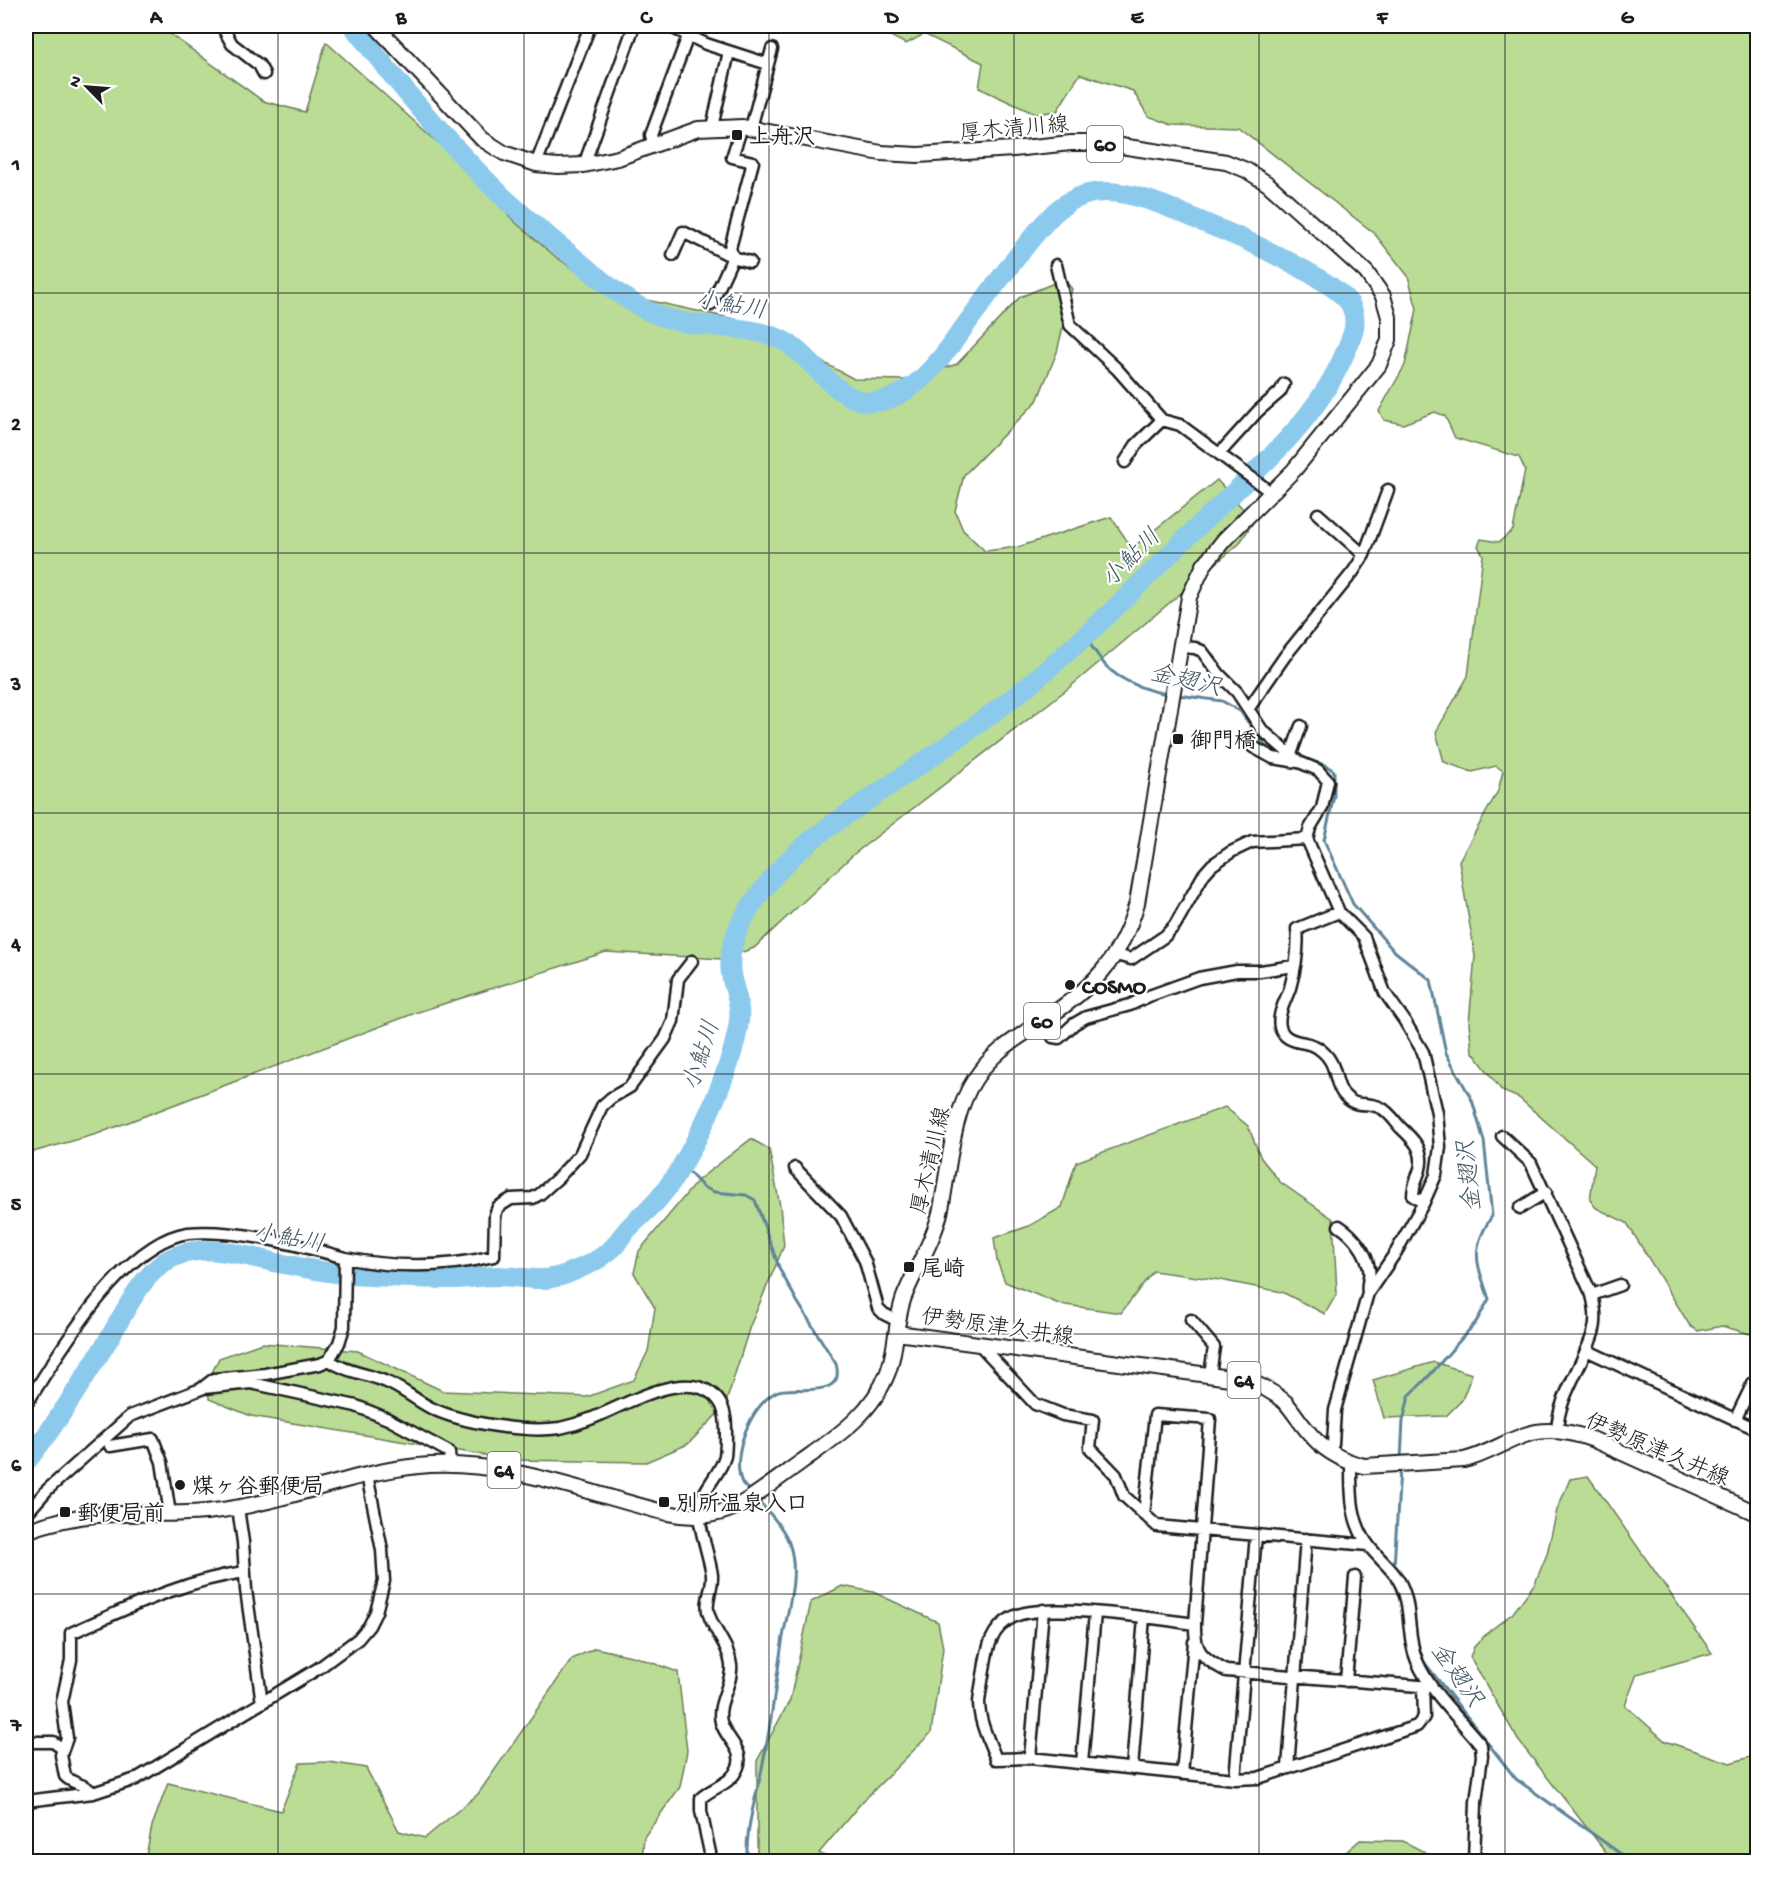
<svg xmlns="http://www.w3.org/2000/svg" width="1783" height="1887" viewBox="0 0 1783 1887" font-family="'Gochi Hand','Klee One',sans-serif">
  <rect width="100%" height="100%" fill="#fff"/>
  <filter id="ink" filterUnits="userSpaceOnUse"><feTurbulence type="fractalNoise" baseFrequency=".0167" numOctaves="2"/><feDisplacementMap in="SourceGraphic" scale="12" xChannelSelector="R" yChannelSelector="G"/><feConvolveMatrix kernelMatrix="1 2 1 2 8 2 1 2 1" color-interpolation-filters="sRGB"/></filter>
  <g filter="url(#ink)">
    <!-- green -->
    <path fill="#badc95" stroke="#6b7c58" stroke-width="1.5" d="M 26,26 L 159,26 L 263,101 L 305,112 L 326,42 L 454,157 L 515,222 L 556,257 L 605,291 L 748,322 L 854,379 L 908,380 L 957,364 L 1020,297 L 1064,279 L 1072,289 L 1057,352 L 1037,401 L 964,475 L 955,511 L 963,530 L 985,551 L 1018,547 L 1111,517 L 1132,548 L 1217,480 L 1254,521 L 1239,544 L 1070,687 L 854,854 L 754,948 L 722,959 L 606,952 L 418,1012 L 97,1134 L 26,1154 Z
      M 871,26 L 1757,26 L 1757,1336 L 1722,1326 L 1698,1331 L 1690,1326 L 1627,1223 L 1596,1208 L 1590,1200 L 1595,1165 L 1519,1098 L 1502,1091 L 1472,1051 L 1469,1023 L 1475,956 L 1459,861 L 1498,791 L 1503,771 L 1496,766 L 1472,772 L 1444,762 L 1436,732 L 1468,676 L 1483,555 L 1478,546 L 1481,539 L 1499,542 L 1513,530 L 1525,470 L 1519,457 L 1455,438 L 1445,416 L 1435,412 L 1403,424 L 1384,420 L 1379,411 L 1405,365 L 1417,309 L 1408,276 L 1374,233 L 1238,127 L 1173,125 L 1148,116 L 1133,91 L 1080,74 L 1057,111 L 1035,114 L 979,88 L 983,63 L 924,34 L 906,44 Z
      M 1225,1107 L 1248,1126 L 1261,1158 L 1280,1182 L 1333,1219 L 1337,1293 L 1325,1314 L 1282,1292 L 1220,1280 L 1153,1271 L 1121,1313 L 1059,1304 L 1005,1282 L 997,1261 L 994,1238 L 1029,1226 L 1062,1207 L 1076,1162 Z
      M 751,1139 L 769,1149 L 780,1206 L 784,1246 L 750,1326 L 725,1406 L 688,1444 L 646,1462 L 513,1460 L 251,1416 L 209,1399 L 208,1381 L 219,1358 L 262,1343 L 358,1351 L 443,1391 L 587,1397 L 634,1380 L 648,1351 L 655,1308 L 634,1273 L 639,1251 L 698,1180 Z
      M 1434,1362 L 1472,1374 L 1462,1400 L 1446,1416 L 1384,1418 L 1373,1380 Z
      M 1588,1476 L 1712,1653 L 1637,1674 L 1625,1705 L 1665,1741 L 1730,1763 L 1757,1755 L 1757,1861 L 1613,1861 L 1518,1740 L 1470,1657 L 1474,1647 L 1488,1632 L 1513,1613 L 1535,1583 L 1547,1554 L 1557,1510 L 1570,1479 Z
      M 842,1586 L 873,1592 L 938,1622 L 943,1648 L 931,1733 L 861,1803 L 819,1853 L 834,1861 L 757,1861 L 757,1761 L 790,1700 L 811,1602 Z
      M 595,1648 L 636,1657 L 678,1672 L 687,1751 L 680,1787 L 644,1837 L 642,1861 L 145,1861 L 152,1826 L 168,1783 L 281,1811 L 300,1763 L 329,1762 L 366,1768 L 399,1831 L 425,1838 L 478,1794 L 572,1659 Z
      M 1360,1840 L 1403,1841 L 1436,1858 L 1438,1861 L 1341,1861 L 1345,1853 Z"/>
    <g fill="none" stroke-linecap="round" stroke-linejoin="round">
      <!-- stream -->
      <path stroke="#5f8499" stroke-width="3" d="M 1086,638 C 1092,647 1098,656 1105,665 C 1120,681 1147,691 1168,694
        M 1178,695 L 1222,701 L 1240,711 L 1265,746 L 1279,751
        M 1308,760 L 1325,765 L 1334,771 L 1334,796 L 1324,840 L 1353,904 L 1393,950 L 1431,980 L 1446,1053 L 1472,1100 L 1484,1141 L 1492,1216 C 1469,1251 1477,1263 1489,1299 L 1476,1322 L 1429,1376 L 1409,1396 L 1403,1421 L 1401,1459
        M 683,1166 L 703,1187 L 714,1192 L 746,1195 L 755,1200 L 780,1270 L 797,1301 L 836,1364 C 847,1402 791,1384 776,1392 C 751,1405 730,1456 742,1483 C 744,1486 749,1490 752,1493
        M 1394,1567 L 1400,1469
        M 1393,1580 L 1401,1602
        M 1417,1641 L 1424,1662 L 1516,1779 L 1632,1862
        M 747,1862 C 745,1827 757,1796 763,1763 C 772,1721 776,1678 783,1637 C 788,1609 799,1574 790,1546 C 785,1528 768,1512 756,1498"/>
      <!-- river -->
      <path stroke="#8ccaed" stroke-width="20" d="M 26,1462 C 56,1425 81,1383 107,1342 C 124,1315 137,1282 163,1263 C 195,1240 238,1254 273,1262 C 304,1268 337,1275 369,1276 C 396,1277 423,1279 450,1279 C 466,1279 482,1276 498,1276 C 531,1277 545,1285 576,1270 C 587,1265 594,1263 604,1255 C 621,1242 612,1247 626,1231 C 636,1219 650,1210 660,1197 C 691,1160 733,1069 739,1021 C 741,1003 734,991 731,974 C 726,940 746,911 766,886 C 795,847 837,821 877,794 C 922,763 967,733 1010,700 C 1074,650 1131,593 1188,536 C 1245,480 1314,427 1345,353 C 1352,337 1359,323 1351,306 C 1340,282 1240,237 1212,226 C 1181,213 1140,192 1105,192 C 1088,192 1073,198 1060,208 C 1047,218 1038,231 1027,244 C 1004,273 981,304 959,334 C 942,359 918,389 889,399 C 841,416 817,358 782,340 C 745,322 696,331 655,314 C 625,302 601,280 576,259 C 551,239 526,218 502,196 C 448,144 399,85 353,26"/>
      <defs>
        <path id="minor" d="M 222,26 L 232,44 L 259,65 L 264,74
          M 669,26 L 706,44 L 768,64
          M 712,127 L 729,52
          M 751,128 L 772,49
          M 653,144 L 651,135 L 688,36
          M 536,164 L 590,26
          M 584,165 L 634,26
          M 673,255 L 683,232 L 733,257 L 750,262
          M 1056,265 L 1070,325 L 1117,369 L 1162,420 L 1180,425 L 1272,493
          M 711,305 L 733,257 L 730,248 L 753,162 L 732,157 L 742,127
          M 1219,454 L 1258,411 L 1280,392 L 1284,384
          M 1125,462 L 1136,445 L 1162,420
          M 1318,514 L 1364,555
          M 1182,647 L 1195,648 L 1202,651 L 1219,674 L 1237,692 L 1262,730 L 1299,762 L 1318,770 L 1328,781 L 1322,808 L 1310,828 L 1307,839 L 1339,912 L 1364,937 L 1385,993 L 1404,1020 L 1423,1052 L 1437,1113 L 1440,1147 L 1436,1175 L 1424,1202 L 1396,1252 L 1368,1293 L 1335,1410 L 1333,1444 L 1328,1452
          M 1249,708 L 1285,656 L 1353,572 L 1364,555 L 1388,490
          M 1253,747 L 1273,758 L 1298,762
          M 1291,754 L 1301,726
          M 1339,912 L 1297,929 C 1299,947 1295,970 1290,988 C 1286,1000 1277,1014 1280,1027 C 1285,1045 1307,1040 1318,1048 C 1340,1063 1332,1082 1344,1095 C 1357,1110 1366,1100 1381,1108 C 1388,1111 1395,1121 1400,1127 C 1413,1139 1425,1150 1420,1169 C 1417,1179 1413,1185 1413,1196 L 1424,1202
          M 1116,955 L 1131,959 L 1165,936 L 1175,925 L 1204,874 L 1212,865 L 1231,852 L 1252,842 L 1307,839
          M 1045,1020 L 1053,1037 L 1059,1038 L 1074,1024 L 1086,1017 L 1130,1005 L 1149,996 L 1199,978 L 1237,971 L 1260,971 L 1294,966
          M 1502,1136 L 1531,1163 L 1592,1295 C 1595,1307 1597,1322 1593,1333 C 1583,1366 1558,1396 1557,1431
          M 795,1168 L 841,1216 L 865,1261 L 878,1308 L 884,1314 L 898,1321
          M 1520,1208 L 1546,1192
          M 1339,1226 C 1353,1235 1367,1252 1369,1269 C 1371,1277 1366,1283 1368,1292
          M 345,1258 C 394,1268 445,1268 494,1256 L 495,1215 L 498,1207 L 511,1199 L 533,1198 L 540,1194 L 559,1177 L 580,1154 L 602,1106 L 611,1098 L 630,1087 L 665,1039 L 673,1021 L 678,979 L 692,961
          M 1592,1295 L 1620,1285
          M 1191,1320 L 1214,1347 L 1210,1375
          M 978,1343 L 1035,1404 L 1063,1415 L 1093,1420 L 1090,1448 L 1116,1475 L 1124,1496 L 1157,1526 L 1368,1545
          M 1586,1350 L 1758,1430
          M 204,1388 L 251,1383 L 356,1406 L 388,1419 L 449,1452 L 450,1465
          M 26,1405 C 58,1354 123,1242 188,1233 C 234,1228 300,1245 345,1258 L 344,1327 L 339,1343 L 329,1360 C 345,1372 365,1373 384,1381 C 401,1387 415,1400 431,1408 C 462,1423 525,1433 560,1428 C 570,1426 580,1423 590,1419 C 623,1407 697,1359 722,1406 C 726,1415 726,1424 726,1433 C 726,1440 726,1449 725,1456 C 721,1473 704,1487 700,1504 C 695,1519 710,1557 712,1575 C 713,1589 704,1602 709,1615 C 715,1633 729,1646 731,1665 C 733,1684 716,1703 721,1722 C 725,1738 745,1750 738,1767 C 731,1785 714,1786 701,1798 L 701,1811 L 712,1862
          M 1735,1420 L 1753,1383
          M 110,1446 L 153,1439 L 162,1462 L 170,1514
          M 1351,1463 C 1351,1493 1350,1521 1369,1546 C 1378,1558 1392,1568 1399,1581 C 1413,1605 1406,1636 1417,1661 C 1430,1692 1460,1719 1481,1745 L 1482,1756 L 1476,1802 L 1474,1862
          M 238,1508 L 243,1542 L 246,1590 L 262,1703
          M 26,1514 L 47,1490 L 130,1416 L 201,1389 L 214,1379 L 265,1374 L 320,1364 L 329,1360
          M 1144,1515 L 1155,1415 L 1210,1419 L 1195,1624 C 1194,1651 1202,1658 1226,1671 L 1432,1687
          M 1195,1624 C 1158,1619 1043,1601 1013,1617 C 991,1628 987,1648 984,1670 C 982,1681 980,1692 979,1702 C 979,1722 989,1741 996,1759 L 1030,1758 L 1235,1779 L 1258,1778 L 1417,1726 L 1424,1717 L 1423,1686
          M 1346,1681 L 1355,1577
          M 26,1742 L 53,1742 L 63,1749 L 67,1738 L 62,1702 L 71,1660 L 71,1633 C 126,1609 184,1580 245,1572
          M 63,1749 L 61,1755 L 65,1776 C 73,1785 85,1783 93,1793
          M 1030,1758 L 1043,1610
          M 1082,1763 L 1095,1613
          M 1288,1767 L 1306,1539
          M 1132,1769 L 1144,1617
          M 1182,1774 L 1194,1642
          M 1235,1779 L 1256,1535
          M 26,1801 L 93,1793 L 136,1779 L 319,1668 L 358,1639 L 369,1626 L 376,1612 L 384,1581 L 382,1550 L 367,1475"/>
        <path id="major" d="M 897,1333 L 1245,1380 C 1260,1385 1274,1392 1286,1403 C 1293,1411 1299,1421 1306,1429 C 1321,1449 1339,1460 1364,1466 L 1464,1460 C 1486,1455 1504,1442 1525,1435 C 1548,1427 1572,1432 1594,1440 L 1758,1514
          M 26,1531 C 48,1523 72,1517 96,1515 C 135,1512 175,1516 214,1511 C 284,1503 349,1473 418,1466 C 504,1458 585,1493 667,1513 C 695,1519 721,1517 746,1501 C 765,1489 783,1475 801,1462 C 836,1437 872,1414 888,1372 C 897,1348 895,1321 904,1297 C 916,1267 934,1241 941,1209 C 949,1169 952,1113 975,1079 C 994,1050 1016,1039 1044,1020 C 1093,987 1120,961 1137,903 L 1189,597 L 1204,565 L 1224,540 L 1294,470 L 1379,365 L 1389,340 L 1389,317 L 1383,296 L 1366,272 L 1268,184 L 1246,170 L 1226,162 L 1101,143 L 1071,143 L 1013,149 L 918,155 L 881,153 L 742,127 L 698,129 L 618,158 L 584,165 L 558,166 L 536,164 L 504,153 L 482,139 L 376,26"/>
      </defs>
      <!-- minor casing -->
      <use href="#minor" stroke="#1c1c1c" stroke-width="15"/>
      <!-- major casing -->
      <use href="#major" stroke="#1c1c1c" stroke-width="18"/>
      <!-- minor -->
      <use href="#minor" stroke="#fff" stroke-width="10"/>
      <!-- major -->
      <use href="#major" stroke="#fff" stroke-width="14"/>
    </g>
  </g>
  <!-- grid -->
  <path fill="none" stroke="#1c1c1c" stroke-width="1.5" stroke-opacity="0.55" d="M 278,26 L 278,1862M 524,26 L 524,1862M 769,26 L 769,1862M 1014,26 L 1014,1862M 1259,26 L 1259,1862M 1505,26 L 1505,1862M 26,293 L 1758,293M 26,553 L 1758,553M 26,813 L 1758,813M 26,1074 L 1758,1074M 26,1334 L 1758,1334M 26,1594 L 1758,1594"/>
  <!-- markers -->
  <g fill="#1c1c1c" stroke="#fff" stroke-width="2">
    <rect x="731" y="129" width="12" height="12" rx="3"/>
    <rect x="1172" y="733" width="12" height="12" rx="3"/>
    <circle cx="1070" cy="985" r="6"/>
    <rect x="903" y="1261" width="12" height="12" rx="3"/>
    <circle cx="180" cy="1485" r="6"/>
    <rect x="658" y="1496" width="12" height="12" rx="3"/>
    <rect x="59" y="1506" width="12" height="12" rx="3"/>
  </g>
  <g text-anchor="middle" stroke-width="4.5" stroke-linejoin="round" paint-order="stroke">
    <!-- shield labels -->
    <g fill="#fff" stroke="#606060" stroke-width="1.5">
      <rect x="1087" y="126" width="36" height="36" rx="4.5"/>
      <rect x="1024" y="1003" width="36" height="36" rx="4.5"/>
      <rect x="1227.5" y="1362" width="33" height="36" rx="4.5"/>
      <rect x="487.5" y="1452" width="33" height="36" rx="4.5"/>
    </g>
    <g font-size="21" font-weight="bold" fill="#1c1c1c">
      <text x="1105" y="151">60</text>
      <text x="1042" y="1028">60</text>
      <text x="1244" y="1387">64</text>
      <text x="504" y="1477">64</text>
    </g>
    <!-- street labels -->
    <g font-size="22" fill="#1c1c1c" stroke="#fff">
      <text transform="translate(1014 127) rotate(-5)" y="8">厚木清川線</text>
      <text transform="translate(929 1160) rotate(-77)" y="8">厚木清川線</text>
      <text transform="translate(998 1325) rotate(8)" y="8">伊勢原津久井線</text>
      <text transform="translate(1658 1448) rotate(23)" y="8">伊勢原津久井線</text>
    </g>
    <!-- poi labels -->
    <g font-size="22" font-weight="bold" fill="#1c1c1c" stroke="#fff" text-anchor="start">
      <text x="749" y="143">上舟沢</text>
      <text x="1190" y="747">御門橋</text>
      <text x="1082" y="993">COSMO</text>
      <text x="921" y="1275">尾崎</text>
      <text x="192" y="1493">煤ヶ谷郵便局</text>
      <text x="676" y="1510">別所温泉入口</text>
      <text x="77" y="1520">郵便局前</text>
    </g>
    <!-- water labels -->
    <g font-size="24" font-style="italic" fill="#435965" stroke="#fff">
      <text transform="translate(731 304) rotate(9)" y="8">小鮎川</text>
      <text transform="translate(1130 557) rotate(-45)" y="8">小鮎川</text>
      <text transform="translate(1186 679) rotate(13)" y="8">金翅沢</text>
      <text transform="translate(700 1055) rotate(-72)" y="8">小鮎川</text>
      <text transform="translate(1468 1176) rotate(-96)" y="8">金翅沢</text>
      <text transform="translate(289 1237) rotate(10)" y="8">小鮎川</text>
      <text transform="translate(1458 1674) rotate(55)" y="8">金翅沢</text>
    </g>
  </g>
  <!-- margin -->
  <rect width="1783" height="1887" fill="none" stroke="#fff" stroke-width="66"/>
  <!-- north arrow -->
  <g transform="translate(87 87) rotate(295)" stroke="#ffffff" stroke-width="4.5" paint-order="stroke">
  <path d="M0-4.5L10 22L0 15L-10 22Z" fill="#1c1c1c"/>
  <text y="-9" font-size="16" font-weight="bold" text-anchor="middle" fill="#1c1c1c">N</text>
  </g>
  <rect x="33" y="33" width="1717" height="1821" fill="none" stroke="#1c1c1c" stroke-width="2"/>
  <g font-size="20" text-anchor="middle" font-weight="bold" fill="#1c1c1c">
    <text x="156" y="23">A</text>
    <text x="401" y="23">B</text>
    <text x="646" y="23">C</text>
    <text x="892" y="23">D</text>
    <text x="1137" y="23">E</text>
    <text x="1382" y="23">F</text>
    <text x="1627" y="23">G</text>
    <text x="16" y="170">1</text>
    <text x="16" y="430">2</text>
    <text x="16" y="690">3</text>
    <text x="16" y="950">4</text>
    <text x="16" y="1210">5</text>
    <text x="16" y="1471">6</text>
    <text x="16" y="1731">7</text>
  </g>
</svg>
